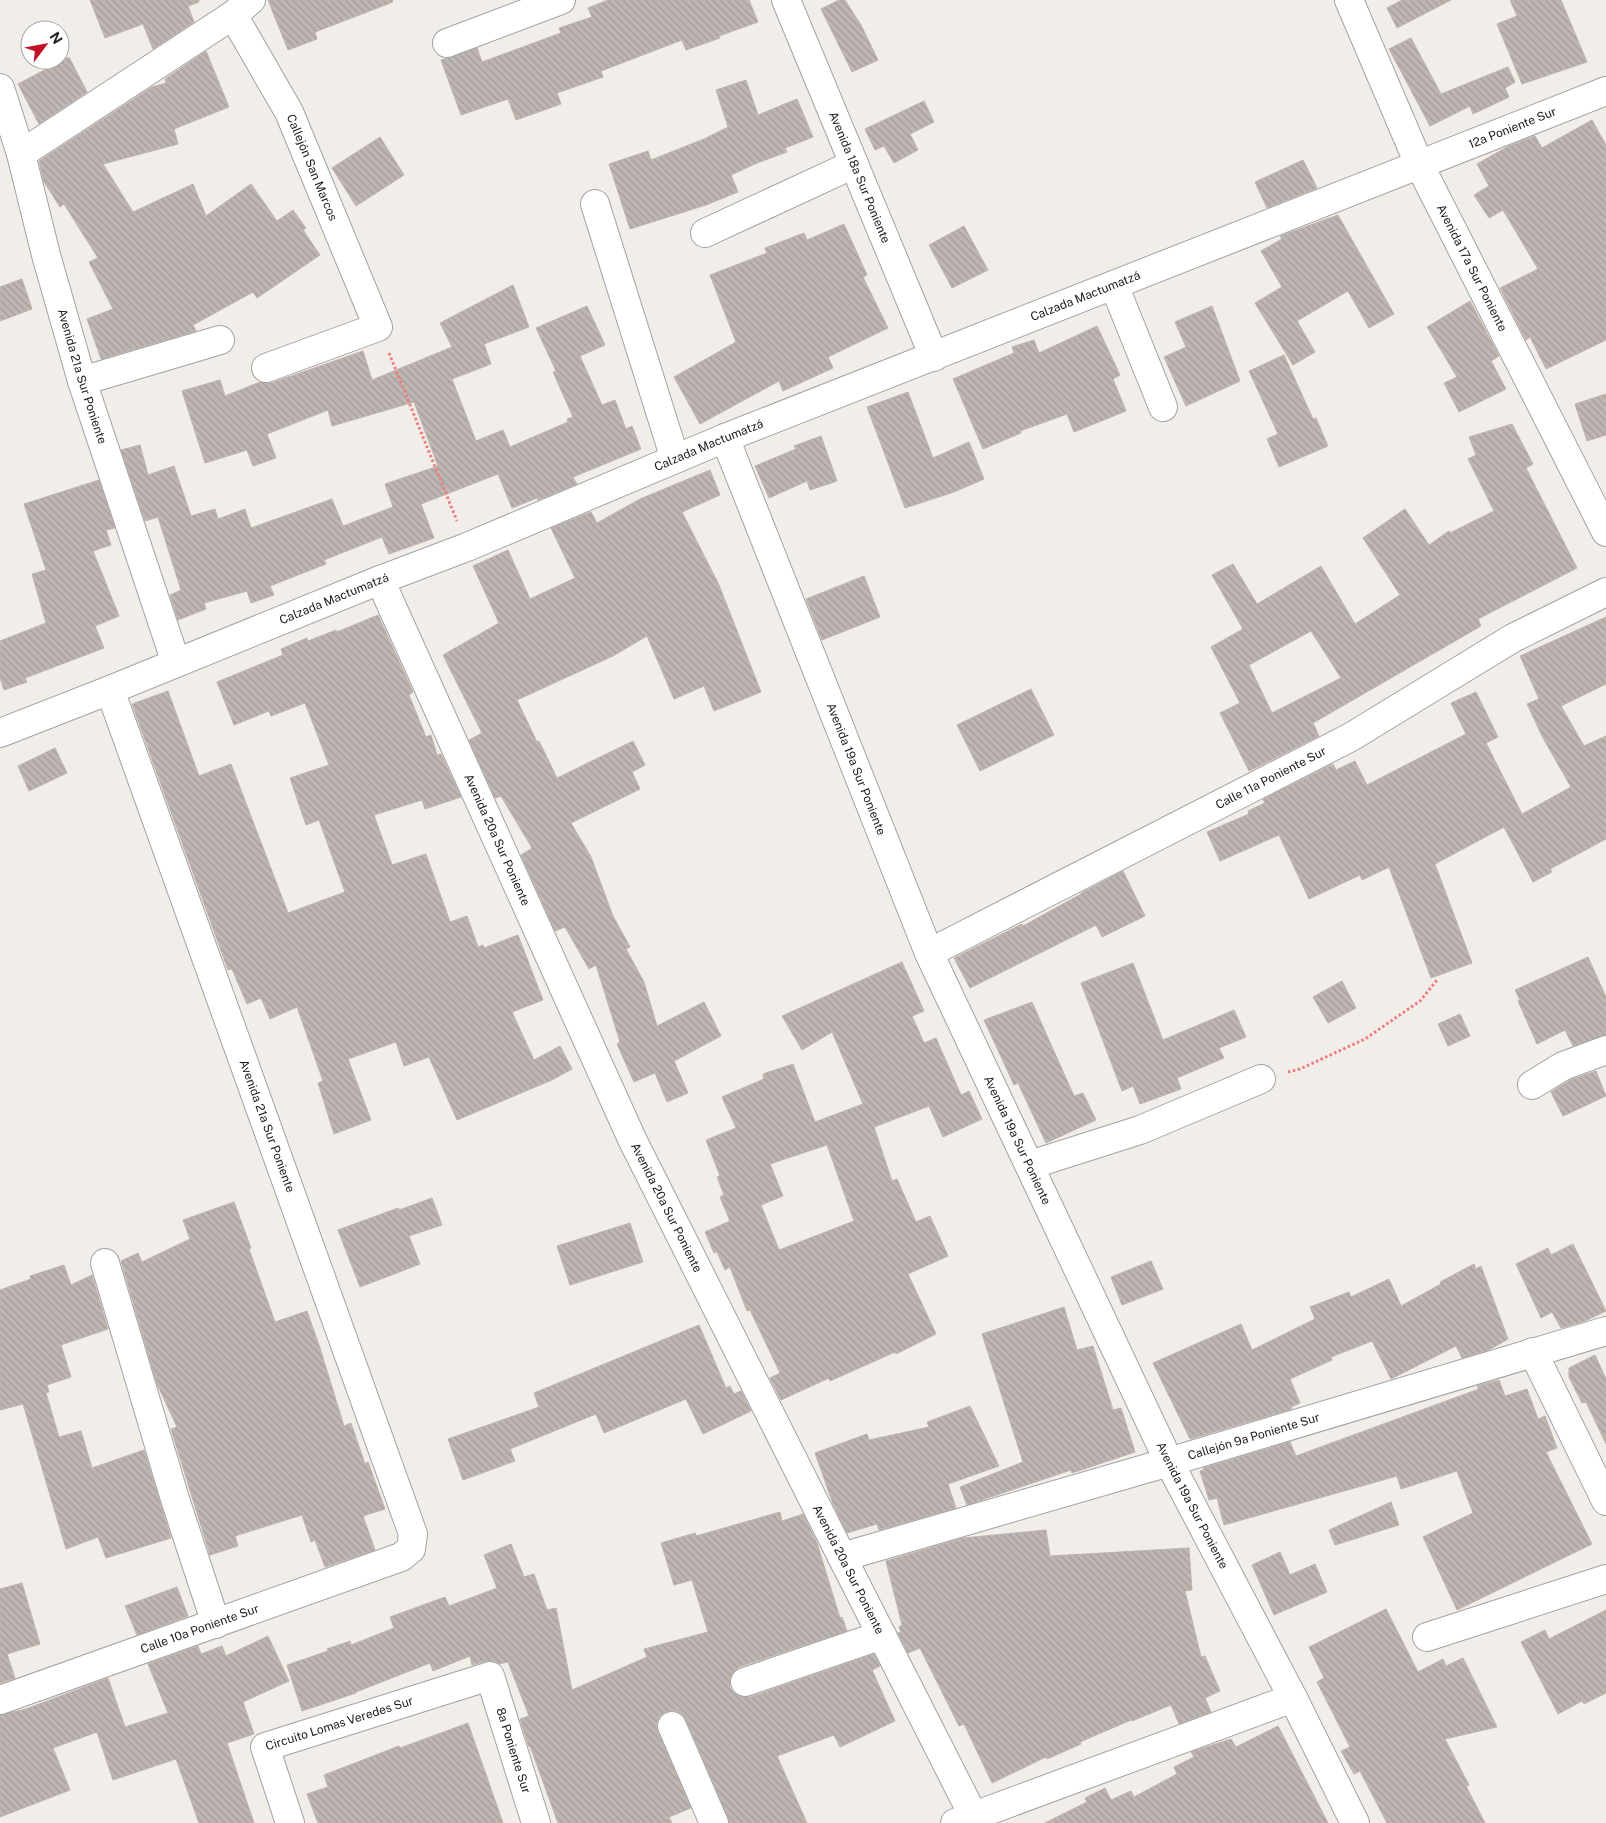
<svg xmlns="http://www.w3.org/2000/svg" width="1606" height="1823" viewBox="0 0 1606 1823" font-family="'Public Sans',sans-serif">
  <defs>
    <pattern id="building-back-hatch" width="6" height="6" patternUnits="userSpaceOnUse" patternTransform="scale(1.25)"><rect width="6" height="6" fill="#beb6b2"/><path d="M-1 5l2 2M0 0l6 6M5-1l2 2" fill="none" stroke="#a39c99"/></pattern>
  </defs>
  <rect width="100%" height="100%" fill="#f1ede9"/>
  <!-- building -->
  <path fill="url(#building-back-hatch)" stroke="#c1b3ac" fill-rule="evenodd" d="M 90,0 L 199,0 L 199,2 L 188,6 L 194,22 L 153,49 L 143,24 L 105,38 Z
    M 268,0 L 392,0 L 393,2 L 315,32 L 317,39 L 288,50 Z
    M 608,0 L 749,0 L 758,22 L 719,36 L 720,38 L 686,50 L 682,40 L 601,71 L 603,77 L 557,93 L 561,104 L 516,120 L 508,99 L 461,115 L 441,60 L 477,48 L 482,62 L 561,33 L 559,28 L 592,17 L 588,8 Z
    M 839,0 L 845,0 L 861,25 L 878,60 L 852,72 L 821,9 Z
    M 1402,0 L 1451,0 L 1397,28 L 1387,8 Z
    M 1510,0 L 1561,0 L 1587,62 L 1522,84 L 1497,24 L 1517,16 Z
    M 1411,38 L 1441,94 L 1508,67 L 1515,82 L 1505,88 L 1509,97 L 1473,114 L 1470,106 L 1430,126 L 1389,49 Z
    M 206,51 L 229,107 L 174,129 L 178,144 L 103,164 L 133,212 L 193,184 L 206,216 L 251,184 L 277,221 L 293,210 L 306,228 L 303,230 L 320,255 L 257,298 L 253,292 L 193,325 L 196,331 L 101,359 L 87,319 L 113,309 L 89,262 L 98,258 L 64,204 L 60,207 L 44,182 L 39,161 L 152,87 L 166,83 L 165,79 Z
    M 69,57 L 87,92 L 39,124 L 18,84 Z
    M 746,80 L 758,115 L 797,99 L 813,137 L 785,148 L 787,152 L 757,163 L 731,175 L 738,192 L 706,205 L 630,229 L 609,164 L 648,151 L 651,160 L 704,139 L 728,127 L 716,90 Z
    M 924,101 L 934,122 L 910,134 L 918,150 L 894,163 L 884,146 L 875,150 L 865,129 Z
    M 1592,120 L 1606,145 L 1606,340 L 1546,369 L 1530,337 L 1526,340 L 1500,288 L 1538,269 L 1503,210 L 1489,218 L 1474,195 L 1489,186 L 1477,164 L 1507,147 L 1535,136 L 1542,148 Z
    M 380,137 L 404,175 L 356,206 L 332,168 Z
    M 1303,160 L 1317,188 L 1267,208 L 1255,182 Z
    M 1338,215 L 1394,314 L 1369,328 L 1348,291 L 1297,321 L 1315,352 L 1293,365 L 1255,303 L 1282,287 L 1261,251 L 1282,239 L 1280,236 Z
    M 844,224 L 867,275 L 863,277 L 888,328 L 828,357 L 833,368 L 783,391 L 779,381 L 700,424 L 674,377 L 736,342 L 710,275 L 767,253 L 765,248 L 804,233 L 807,240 Z
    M 964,226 L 988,270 L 952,288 L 929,245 Z
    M 22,279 L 32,309 L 0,321 L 0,287 Z
    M 513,285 L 529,327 L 484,344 L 491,364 L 452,379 L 476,441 L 503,430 L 510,447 L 568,422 L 567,419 L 573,417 L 553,372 L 556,371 L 536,328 L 587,306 L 605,345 L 580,356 L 602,405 L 615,400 L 626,429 L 632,426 L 641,449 L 573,477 L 577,484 L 538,500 L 537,498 L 512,508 L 498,474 L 421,504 L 434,538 L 389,554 L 382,537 L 324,560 L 326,564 L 270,586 L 274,595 L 251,603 L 247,591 L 204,603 L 206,609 L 178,620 L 170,595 L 181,590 L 158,517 L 145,521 L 121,450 L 140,445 L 148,475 L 174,466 L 191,516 L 215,509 L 218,519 L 245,509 L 251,528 L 332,499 L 343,526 L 393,507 L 385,484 L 438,466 L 414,402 L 332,426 L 328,410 L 267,434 L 276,458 L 253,466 L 247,450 L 205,463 L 182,391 L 220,380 L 225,396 L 260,382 L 271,383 L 363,351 L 372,380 L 452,347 L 440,323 Z
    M 1470,301 L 1499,356 L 1491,361 L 1506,389 L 1459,412 L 1444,383 L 1457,377 L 1427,327 Z
    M 1212,306 L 1240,381 L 1186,406 L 1164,357 L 1186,347 L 1175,322 Z
    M 1097,326 L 1120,375 L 1113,379 L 1126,411 L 1074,432 L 1067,414 L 1020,431 L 1021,433 L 983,449 L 953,379 L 1014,353 L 1012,347 L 1034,340 L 1039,353 Z
    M 1284,355 L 1313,419 L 1316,418 L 1328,446 L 1279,467 L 1267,439 L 1278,434 L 1249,371 Z
    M 908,392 L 933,458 L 969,442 L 984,479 L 954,492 L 905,508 L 867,407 Z
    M 1606,394 L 1606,435 L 1587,441 L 1575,404 Z
    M 1512,424 L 1533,464 L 1526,468 L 1577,568 L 1478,619 L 1481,626 L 1313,723 L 1319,736 L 1249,771 L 1220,713 L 1240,703 L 1211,647 L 1243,629 L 1212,575 L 1233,564 L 1257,604 L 1321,566 L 1355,624 L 1400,595 L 1363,538 L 1405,509 L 1429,545 L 1449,531 L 1450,533 L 1494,511 L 1468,459 L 1476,455 L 1469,437 ZM 1311,631 L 1341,678 L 1272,713 L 1249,665 Z
    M 821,436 L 837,481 L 810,490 L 807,481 L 769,498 L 755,466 L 796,449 L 794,446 Z
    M 710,470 L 720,495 L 682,512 L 719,585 L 761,692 L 714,711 L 704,686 L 674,699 L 647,636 L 613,656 L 517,700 L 537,742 L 539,741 L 557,778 L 633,741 L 645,765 L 632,772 L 640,789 L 571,823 L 591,857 L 613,916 L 630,947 L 626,949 L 644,982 L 657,1026 L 704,1002 L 721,1036 L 674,1061 L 688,1093 L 667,1102 L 655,1073 L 634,1082 L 617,1044 L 620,1042 L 596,965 L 589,969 L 565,927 L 555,931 L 521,855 L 532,848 L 501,796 L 495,798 L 469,740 L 482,733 L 443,655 L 499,623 L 473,566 L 508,550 L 530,599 L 575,578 L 551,528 L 591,512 L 597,523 L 640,499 Z
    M 99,480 L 115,528 L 106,530 L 111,545 L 93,551 L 119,616 L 95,626 L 104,648 L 25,678 L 27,682 L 4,690 L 0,678 L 0,641 L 46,623 L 32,574 L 46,570 L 24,504 Z
    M 864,576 L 880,617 L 822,640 L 806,599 Z
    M 378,615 L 413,692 L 409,695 L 426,737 L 431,735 L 437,755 L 441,754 L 461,797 L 425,809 L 422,800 L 374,815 L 392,865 L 426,854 L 450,922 L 467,916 L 478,947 L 483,945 L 484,948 L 518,935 L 543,1000 L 512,1012 L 534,1060 L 560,1046 L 572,1069 L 552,1080 L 457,1120 L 429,1057 L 404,1066 L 396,1042 L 348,1059 L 371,1120 L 334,1134 L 318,1083 L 323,1081 L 297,1007 L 270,1019 L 261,998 L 247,1004 L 232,969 L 228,970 L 132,704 L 168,691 L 199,776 L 231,764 L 288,913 L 345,892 L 319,820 L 306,825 L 290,778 L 329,765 L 305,703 L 271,716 L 269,711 L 234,725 L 217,682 L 283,655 L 281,649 L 307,638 L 308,641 L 336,630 L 337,632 Z
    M 1606,617 L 1606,684 L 1561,706 L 1584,746 L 1606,736 L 1606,839 L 1550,869 L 1552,872 L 1533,882 L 1504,827 L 1435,864 L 1472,963 L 1431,978 L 1389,867 L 1362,880 L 1360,875 L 1309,899 L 1279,835 L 1220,861 L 1207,832 L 1249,814 L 1248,811 L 1265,803 L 1263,799 L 1333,764 L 1336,770 L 1355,761 L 1367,785 L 1466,734 L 1451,703 L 1476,692 L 1498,737 L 1486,743 L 1522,814 L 1571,787 L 1543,738 L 1527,704 L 1539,699 L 1520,656 Z
    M 1031,689 L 1054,735 L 980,771 L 957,725 Z
    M 55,748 L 67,773 L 29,791 L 18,766 Z
    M 1123,871 L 1145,916 L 1102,937 L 1096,925 L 970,988 L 954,958 L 1022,924 L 1023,926 L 1081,894 L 1081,893 Z
    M 1588,957 L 1606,997 L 1606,1035 L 1573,1046 L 1565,1030 L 1537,1044 L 1518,1001 L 1520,1000 L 1515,990 Z
    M 902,962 L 924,1011 L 912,1016 L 924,1043 L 936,1038 L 961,1095 L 969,1091 L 982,1119 L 943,1137 L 929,1106 L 874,1127 L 892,1181 L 897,1179 L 916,1222 L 930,1216 L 948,1256 L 908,1274 L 936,1334 L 896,1354 L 895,1352 L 830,1381 L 829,1378 L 781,1400 L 770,1378 L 780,1373 L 750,1310 L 747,1311 L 730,1267 L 725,1270 L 717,1252 L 714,1253 L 705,1232 L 730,1221 L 720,1197 L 724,1195 L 717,1177 L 720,1176 L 706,1140 L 736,1128 L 722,1097 L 764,1079 L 763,1074 L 793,1064 L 815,1122 L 863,1104 L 832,1032 L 802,1050 L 782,1016 ZM 827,1145 L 854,1221 L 779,1250 L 761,1205 L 783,1196 L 770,1164 Z
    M 1133,963 L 1163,1040 L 1234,1010 L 1246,1037 L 1219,1048 L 1224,1058 L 1177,1078 L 1181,1089 L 1140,1104 L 1133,1086 L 1122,1091 L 1081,983 Z
    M 1342,981 L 1356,1008 L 1328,1023 L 1313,997 Z
    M 1032,1002 L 1074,1096 L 1083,1093 L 1096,1120 L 1046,1143 L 1018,1083 L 1014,1085 L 984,1020 Z
    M 1460,1014 L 1470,1036 L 1448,1046 L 1438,1024 Z
    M 1596,1071 L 1606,1096 L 1563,1116 L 1551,1092 L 1570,1080 Z
    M 432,1198 L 442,1225 L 409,1236 L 420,1264 L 360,1287 L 338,1230 L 398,1208 L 399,1210 Z
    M 234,1202 L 251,1248 L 249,1249 L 275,1322 L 307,1311 L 320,1348 L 344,1426 L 351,1423 L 365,1464 L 368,1462 L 385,1509 L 363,1516 L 375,1550 L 325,1567 L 315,1540 L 311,1542 L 302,1515 L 235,1536 L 238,1546 L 210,1555 L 171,1429 L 177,1427 L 157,1384 L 121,1261 L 138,1253 L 142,1262 L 190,1239 L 183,1220 Z
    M 630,1223 L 643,1262 L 570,1285 L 557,1246 Z
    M 1573,1244 L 1606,1311 L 1585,1321 L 1561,1328 L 1552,1312 L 1541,1318 L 1516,1264 L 1548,1248 L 1551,1255 Z
    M 1151,1261 L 1163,1289 L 1122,1305 L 1111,1277 Z
    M 1474,1264 L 1476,1269 L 1481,1266 L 1508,1339 L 1489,1350 L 1462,1358 L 1456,1346 L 1391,1379 L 1372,1341 L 1331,1357 L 1332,1360 L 1290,1379 L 1300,1403 L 1291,1407 L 1292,1409 L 1190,1439 L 1153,1363 L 1241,1324 L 1252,1350 L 1315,1319 L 1310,1307 L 1349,1292 L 1351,1297 L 1389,1279 L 1401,1306 L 1441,1284 L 1440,1282 Z
    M 64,1265 L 71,1285 L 92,1275 L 108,1329 L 61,1345 L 71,1377 L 47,1385 L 49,1392 L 46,1393 L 59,1437 L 81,1431 L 92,1468 L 144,1450 L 171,1538 L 106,1558 L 98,1537 L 66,1549 L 23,1404 L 0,1410 L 0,1290 L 31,1279 L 30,1276 Z
    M 1064,1307 L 1077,1350 L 1093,1346 L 1113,1410 L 1121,1408 L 1135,1452 L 1072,1473 L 1071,1470 L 967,1505 L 960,1487 L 1023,1462 L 982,1334 Z
    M 699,1325 L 726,1388 L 730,1386 L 734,1394 L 741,1391 L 751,1411 L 703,1434 L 686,1399 L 604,1433 L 596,1414 L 510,1449 L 515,1461 L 463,1480 L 448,1439 L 539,1407 L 534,1393 Z
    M 1595,1355 L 1606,1379 L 1606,1444 L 1586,1402 L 1582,1403 L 1569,1377 L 1569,1368 Z
    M 1499,1380 L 1505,1396 L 1527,1389 L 1538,1419 L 1545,1416 L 1557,1448 L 1546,1452 L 1592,1544 L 1457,1610 L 1423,1537 L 1473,1513 L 1457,1471 L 1401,1489 L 1397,1476 L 1224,1525 L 1217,1498 L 1209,1500 L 1200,1471 L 1204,1470 L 1203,1468 L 1290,1442 L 1296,1456 L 1479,1389 L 1477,1386 Z
    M 970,1406 L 999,1466 L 948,1484 L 956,1508 L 879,1530 L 877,1524 L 847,1533 L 833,1504 L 815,1453 L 867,1434 L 869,1440 L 929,1427 L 927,1422 Z
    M 1391,1502 L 1399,1525 L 1335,1545 L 1329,1530 Z
    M 780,1512 L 782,1521 L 803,1514 L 817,1543 L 840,1618 L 842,1617 L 847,1631 L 739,1667 L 733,1672 L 730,1679 L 730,1688 L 735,1694 L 742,1697 L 750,1697 L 874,1654 L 880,1666 L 872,1670 L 895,1721 L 840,1747 L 834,1735 L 777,1756 L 807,1823 L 729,1823 L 728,1817 L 686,1720 L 681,1713 L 673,1710 L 665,1712 L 659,1717 L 656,1725 L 658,1732 L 691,1808 L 669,1817 L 672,1823 L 558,1823 L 530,1746 L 529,1747 L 528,1744 L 520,1719 L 529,1716 L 508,1662 L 499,1664 L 493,1661 L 486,1661 L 472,1665 L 470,1656 L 433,1671 L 430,1663 L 356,1692 L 356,1693 L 302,1711 L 287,1665 L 328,1651 L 327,1649 L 350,1641 L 351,1645 L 394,1628 L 390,1617 L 445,1597 L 449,1606 L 497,1588 L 484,1555 L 511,1544 L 524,1577 L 534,1574 L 547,1610 L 556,1608 L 572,1690 L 647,1657 L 644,1649 L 708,1632 L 692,1580 L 674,1585 L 661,1543 L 695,1533 L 696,1536 Z
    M 1046,1530 L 1050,1556 L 1189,1548 L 1192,1590 L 1185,1591 L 1201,1657 L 1205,1656 L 1220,1691 L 1205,1698 L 1211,1712 L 1179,1724 L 1171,1705 L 1132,1721 L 1131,1720 L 1080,1742 L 1081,1744 L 1047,1759 L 1046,1757 L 992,1783 L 964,1724 L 959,1726 L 920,1648 L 908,1653 L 898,1633 L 901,1632 L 899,1627 L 902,1625 L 886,1561 L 963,1538 Z
    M 1280,1552 L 1290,1575 L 1315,1564 L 1327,1592 L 1274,1615 L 1252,1565 Z
    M 22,1583 L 40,1644 L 7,1654 L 15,1678 L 0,1683 L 0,1589 Z
    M 177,1587 L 188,1616 L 137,1635 L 125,1606 Z
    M 1386,1609 L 1418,1672 L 1443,1659 L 1446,1666 L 1463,1658 L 1497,1727 L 1445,1739 L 1469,1785 L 1466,1786 L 1485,1823 L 1387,1823 L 1360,1771 L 1354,1774 L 1341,1751 L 1350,1747 L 1317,1682 L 1324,1678 L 1309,1647 Z
    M 1606,1610 L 1606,1693 L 1584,1704 L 1582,1701 L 1558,1714 L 1521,1642 L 1545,1630 L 1549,1639 Z
    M 268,1636 L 289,1681 L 243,1702 L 254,1734 L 227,1743 L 254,1823 L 199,1823 L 176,1759 L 113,1780 L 97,1732 L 53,1748 L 70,1790 L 0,1817 L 0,1715 L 26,1709 L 108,1678 L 125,1727 L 168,1713 L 148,1664 L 198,1646 L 201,1654 L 222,1646 L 226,1656 Z
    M 468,1723 L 503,1823 L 318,1823 L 307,1794 L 328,1787 L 324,1775 L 399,1746 L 400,1748 Z
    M 1278,1726 L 1328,1823 L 1045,1823 L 1087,1802 L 1085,1798 L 1105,1788 L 1111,1800 L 1131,1791 L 1134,1797 L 1177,1774 L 1174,1767 L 1194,1757 L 1191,1752 L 1231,1739 L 1236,1747 Z"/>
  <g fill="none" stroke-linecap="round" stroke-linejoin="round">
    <defs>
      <g id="street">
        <path id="s1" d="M 786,0 L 934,357"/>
        <path id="s2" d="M 1349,0 L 1419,164 L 1606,532"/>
        <path id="s3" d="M 233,15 L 289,112 L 378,327 L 266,368"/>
        <path d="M 447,43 L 561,0"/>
        <path id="s4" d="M 0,88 L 21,154 L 46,255 L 82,381 L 176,663"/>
        <path d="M 21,154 L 233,15 L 251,0"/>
        <path d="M 595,204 L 675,459"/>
        <path d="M 705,233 L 854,164"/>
        <path d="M 1114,285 L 1163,407"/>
        <path d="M 82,381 L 220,340"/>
        <path id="s5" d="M 725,438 L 929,953 L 1169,1462 L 1293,1698 L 1355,1823"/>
        <path id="s6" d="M 380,580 L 632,1139 L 842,1557 L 977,1823"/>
        <path id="s7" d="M 0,733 L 110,690 L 380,580 L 467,547 L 725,438 L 1606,91"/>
        <path id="s8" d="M 929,953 L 1351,737 L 1513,638 L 1606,592"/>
        <path d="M 1532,1085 L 1563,1066 L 1606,1050"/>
        <path d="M 1030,1165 L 1140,1130 L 1261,1079"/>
        <path d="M 105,1263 L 175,1499 L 216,1624"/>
        <path d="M 1533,1352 L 1606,1501"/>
        <path id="s9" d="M 842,1557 L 1169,1462 L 1606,1331"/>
        <path d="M 1427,1637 L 1606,1579"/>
        <path d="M 745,1682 L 882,1635"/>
        <path id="s10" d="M 0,1700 L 401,1557 L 411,1549 L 413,1534 L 110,690"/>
        <path d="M 672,1726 L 714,1823"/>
        <path id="s11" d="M 290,1823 L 265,1747 L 490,1676 L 536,1823"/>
        <path d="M 955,1823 L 1293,1698"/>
      </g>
    </defs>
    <!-- street casing -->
    <use href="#street" stroke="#a2a2a2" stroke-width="30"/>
    <!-- path -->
    <path stroke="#ef7c7e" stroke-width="3" stroke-dasharray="2.5 2.5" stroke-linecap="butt" d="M 389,353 L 457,521
      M 1288,1072 L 1300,1069 L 1365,1039 L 1420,1001 L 1437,980"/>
    <!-- street -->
    <use href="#street" stroke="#fff" stroke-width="28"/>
  </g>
  <g text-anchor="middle" stroke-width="4" stroke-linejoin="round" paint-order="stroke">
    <!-- street labels -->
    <g font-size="12" fill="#212121" stroke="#fff">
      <text dy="4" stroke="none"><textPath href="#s7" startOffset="1629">12a Poniente Sur</textPath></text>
      <text dy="4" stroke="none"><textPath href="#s3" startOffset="172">Callejón San Marcos</textPath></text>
      <text dy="4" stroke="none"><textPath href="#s1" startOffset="192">Avenida 18a Sur Poniente</textPath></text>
      <text dy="4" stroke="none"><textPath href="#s2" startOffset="295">Avenida 17a Sur Poniente</textPath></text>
      <text dy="4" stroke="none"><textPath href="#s7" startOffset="1170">Calzada Mactumatzá</textPath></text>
      <text dy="4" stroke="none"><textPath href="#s4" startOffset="300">Avenida 21a Sur Poniente</textPath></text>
      <text dy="4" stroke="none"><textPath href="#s7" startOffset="765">Calzada Mactumatzá</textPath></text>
      <text dy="4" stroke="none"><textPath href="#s7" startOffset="360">Calzada Mactumatzá</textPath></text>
      <text dy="4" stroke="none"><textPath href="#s5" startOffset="356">Avenida 19a Sur Poniente</textPath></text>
      <text dy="4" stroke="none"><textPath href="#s8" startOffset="384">Calle 11a Poniente Sur</textPath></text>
      <text dy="4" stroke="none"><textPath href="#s6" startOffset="285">Avenida 20a Sur Poniente</textPath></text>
      <text transform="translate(267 1126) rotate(70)" y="4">Avenida 21a Sur Poniente</text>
      <text dy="4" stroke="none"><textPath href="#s5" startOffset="761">Avenida 19a Sur Poniente</textPath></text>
      <text dy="4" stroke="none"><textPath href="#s6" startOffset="690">Avenida 20a Sur Poniente</textPath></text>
      <text dy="4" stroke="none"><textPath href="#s9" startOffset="429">Callejón 9a Poniente Sur</textPath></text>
      <text dy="4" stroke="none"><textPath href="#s5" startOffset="1166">Avenida 19a Sur Poniente</textPath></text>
      <text dy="4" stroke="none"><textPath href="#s6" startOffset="1095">Avenida 20a Sur Poniente</textPath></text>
      <text dy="4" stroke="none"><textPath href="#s10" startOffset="212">Calle 10a Poniente Sur</textPath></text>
      <text dy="4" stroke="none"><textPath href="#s11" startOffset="158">Circuito Lomas Veredes Sur</textPath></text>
      <text dy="4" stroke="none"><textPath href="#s11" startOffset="394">8a Poniente Sur</textPath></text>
    </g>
  </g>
  <!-- north arrow -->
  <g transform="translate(45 45) rotate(58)"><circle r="24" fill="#ffffff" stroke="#a6a6a6"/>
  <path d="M0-4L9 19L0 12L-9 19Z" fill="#c21127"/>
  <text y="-8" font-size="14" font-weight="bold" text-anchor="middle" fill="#212121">N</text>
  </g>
</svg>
